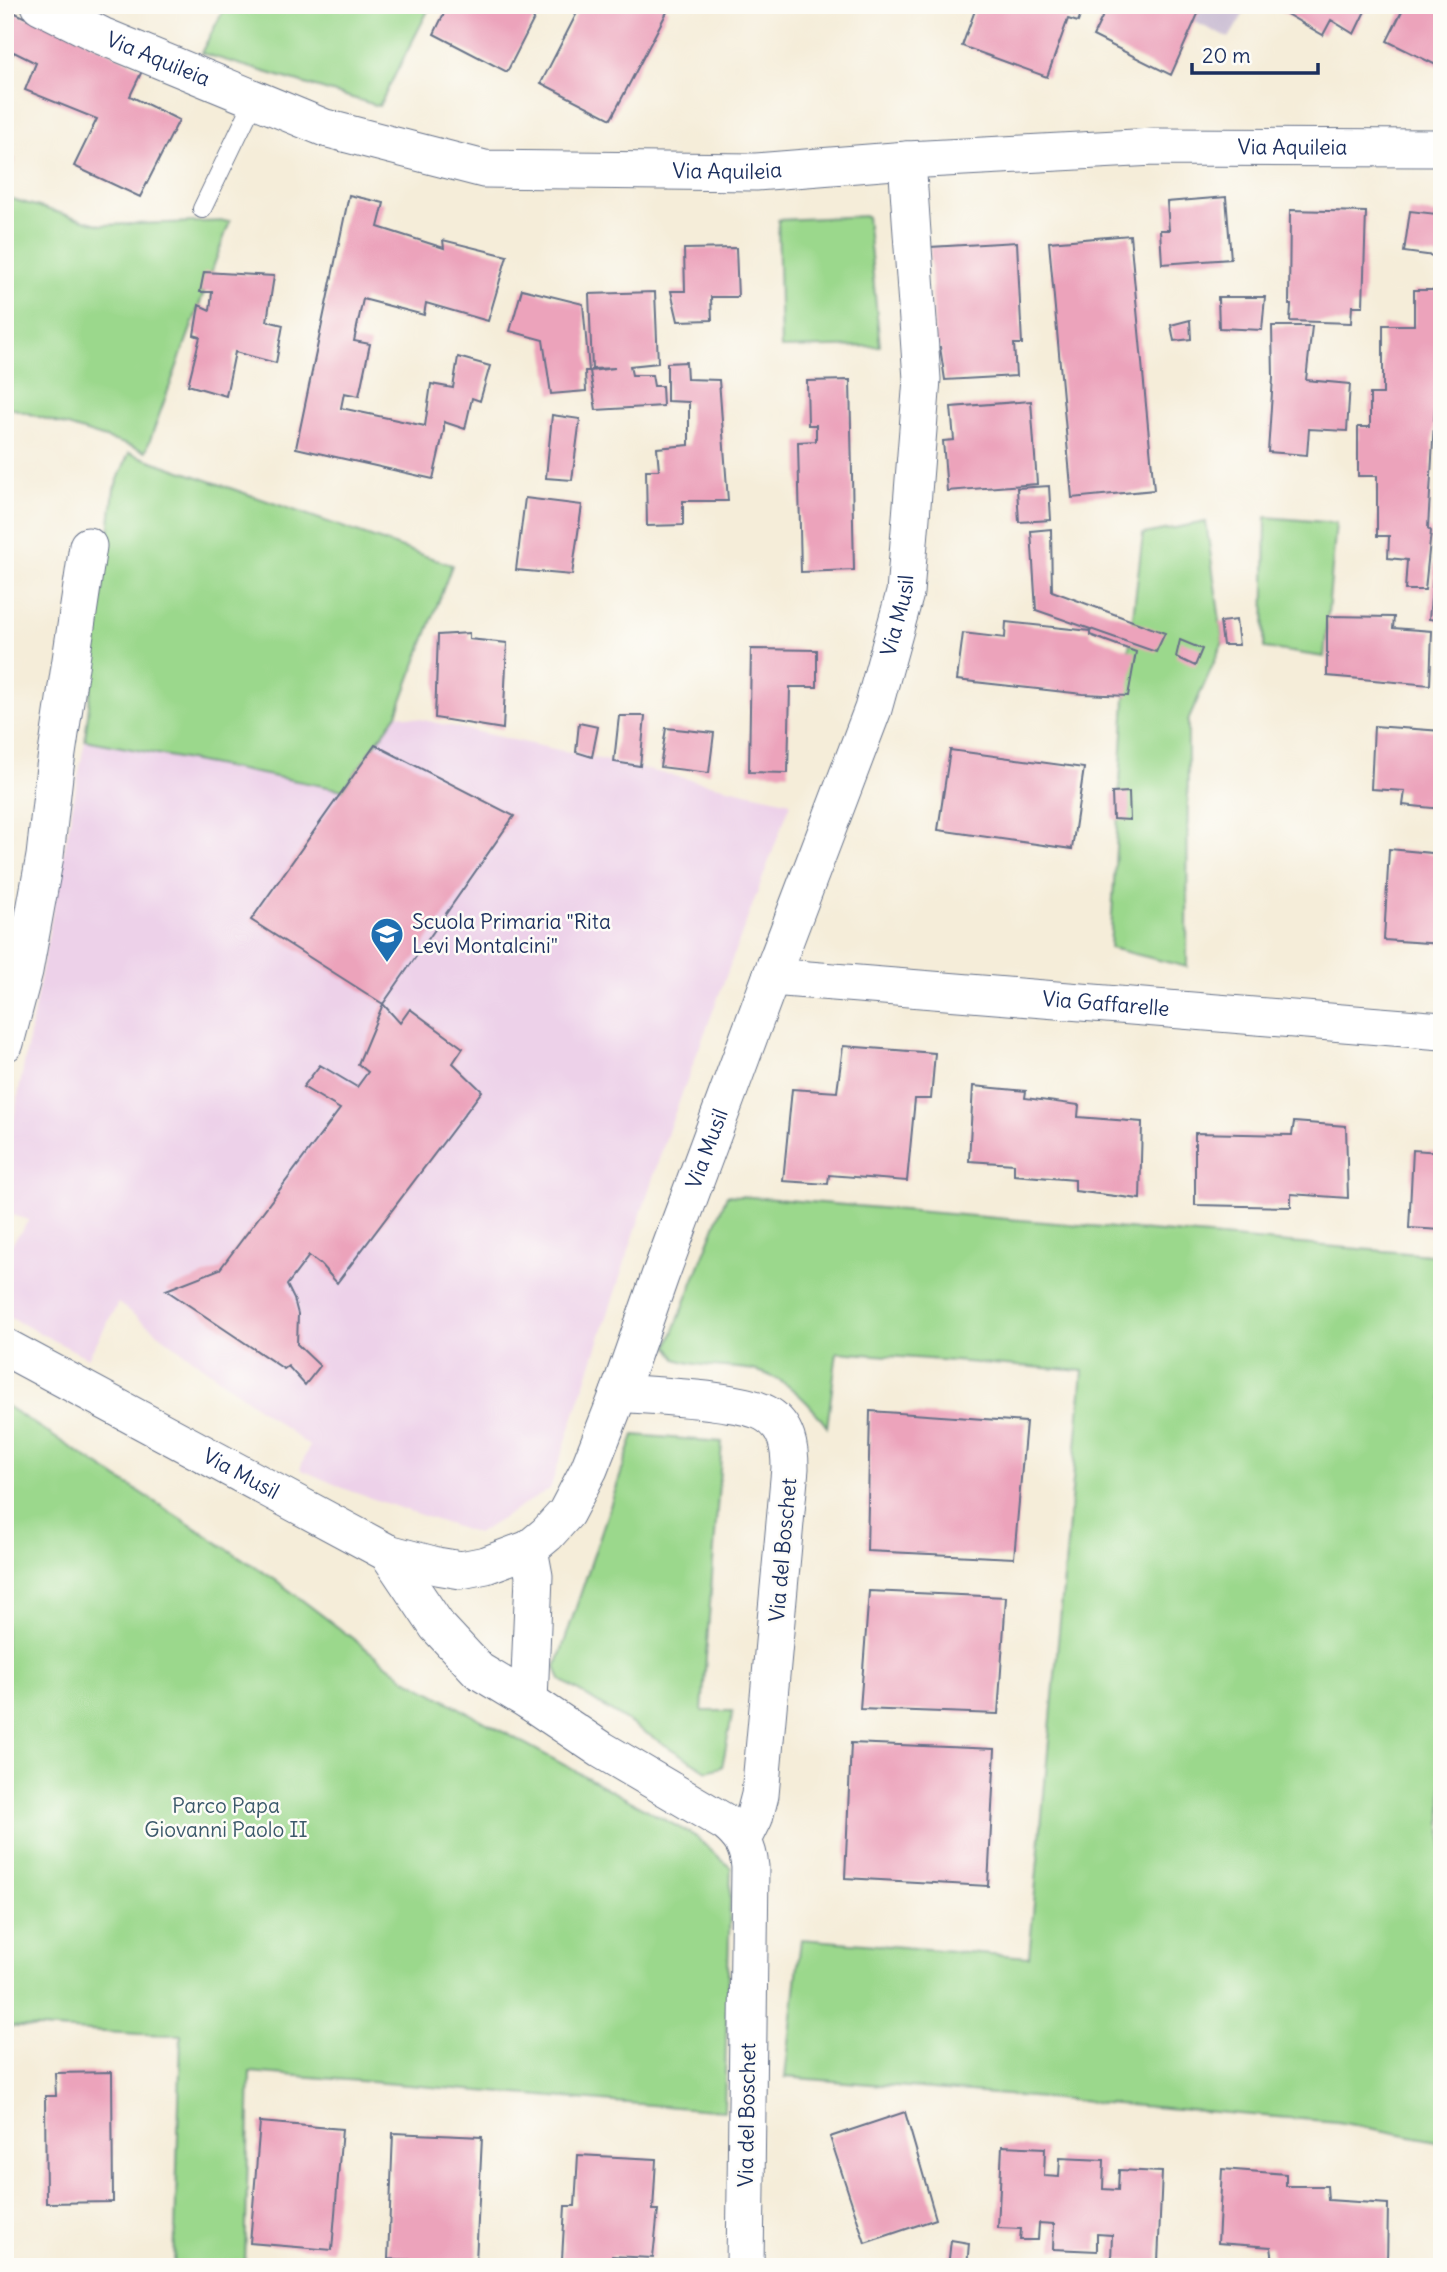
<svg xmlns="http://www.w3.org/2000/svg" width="1447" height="2272" viewBox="0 0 1447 2272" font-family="Delius,sans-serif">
  <rect width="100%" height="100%" fill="#fdfcf7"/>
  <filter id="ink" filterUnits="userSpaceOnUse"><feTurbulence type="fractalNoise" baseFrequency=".0143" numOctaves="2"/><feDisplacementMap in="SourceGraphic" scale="14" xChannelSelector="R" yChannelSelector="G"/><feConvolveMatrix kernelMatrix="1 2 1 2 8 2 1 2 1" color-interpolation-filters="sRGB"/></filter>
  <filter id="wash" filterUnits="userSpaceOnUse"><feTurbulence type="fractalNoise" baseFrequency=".00686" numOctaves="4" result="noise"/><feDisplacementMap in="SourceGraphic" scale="28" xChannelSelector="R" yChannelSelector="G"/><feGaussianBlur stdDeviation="1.57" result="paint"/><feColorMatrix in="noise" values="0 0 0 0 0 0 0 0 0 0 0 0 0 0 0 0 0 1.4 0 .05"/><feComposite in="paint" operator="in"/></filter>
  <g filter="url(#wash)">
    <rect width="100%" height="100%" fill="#f5edd9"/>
    <!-- built -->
    <path fill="#edd1e9" d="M 397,714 L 791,802 L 670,1126 L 550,1489 L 477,1534 L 350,1491 L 300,1469 L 309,1446 L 118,1303 L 88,1358 L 5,1315 L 5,1253 L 29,1220 L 5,1213 L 5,1165 L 85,740 L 343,790 Z"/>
    <!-- industrial -->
    <path fill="#ccbfd4" d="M 1157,5 L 1249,5 L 1229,38 Z"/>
    <!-- green -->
    <path fill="#9bd88c" stroke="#5b8475" stroke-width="2" d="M 226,5 L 431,5 L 379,106 L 201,53 Z
      M 5,197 L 101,225 L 230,221 L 146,451 L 5,406 Z
      M 867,216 L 880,346 L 781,348 L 778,220 Z
      M 129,453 L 452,565 L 397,714 L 343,790 L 85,740 L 114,489 Z
      M 1266,517 L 1336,523 L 1324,657 L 1264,648 Z
      M 1206,522 L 1223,642 L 1188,721 L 1187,967 L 1110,948 L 1127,666 L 1143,534 Z
      M 727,1195 L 1442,1256 L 1442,2142 L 1338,2122 L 785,2077 L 801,1939 L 1029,1957 L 1083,1371 L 837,1352 L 827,1427 C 808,1400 782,1373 746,1369 C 722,1366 698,1367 676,1359 L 668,1346 Z
      M 5,1405 L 277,1581 L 406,1679 L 695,1836 L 731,1868 L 724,2111 L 250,2072 L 245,2267 L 174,2267 L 181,2035 L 139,2034 L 5,2026 Z
      M 634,1435 L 722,1442 L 702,1711 L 733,1711 L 722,1767 L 707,1771 L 561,1680 L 556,1667 Z"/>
    <g id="blocks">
      <!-- building -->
      <path fill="#eca3bb" d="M 448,5 L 541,5 L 507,72 L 434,34 Z
        M 581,5 L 661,5 L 668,10 L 611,119 L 541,83 Z
        M 977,5 L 1084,5 L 1078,22 L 1068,19 L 1047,77 L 962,46 Z
        M 1108,5 L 1202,5 L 1171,75 L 1093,36 Z
        M 1271,5 L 1368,5 L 1354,34 L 1331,20 L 1323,35 Z
        M 1405,5 L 1442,5 L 1442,68 L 1387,41 Z
        M 5,8 L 28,19 L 30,13 L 143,69 L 130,96 L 179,120 L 140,197 L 74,166 L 97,119 L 25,90 L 36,63 L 14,52 L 8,63 L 5,62 Z
        M 5,155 L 15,158 L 6,194 L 5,194 Z
        M 349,195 L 384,203 L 378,227 L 444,248 L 443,240 L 507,256 L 488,321 L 426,303 L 424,315 L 363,299 L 354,341 L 370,344 L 359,396 L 344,393 L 341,408 L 425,426 L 431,384 L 453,388 L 458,357 L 490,366 L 480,401 L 472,398 L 465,429 L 444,422 L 444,430 L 433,479 L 296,448 Z
        M 1226,197 L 1231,259 L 1162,264 L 1160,230 L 1169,230 L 1167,202 Z
        M 1438,200 L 1442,200 L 1442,257 L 1404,252 L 1410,211 L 1436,214 Z
        M 1290,210 L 1366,212 L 1363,306 L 1352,306 L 1351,323 L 1290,321 L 1291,305 L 1289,305 Z
        M 1130,235 L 1154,490 L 1072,498 L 1049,242 Z
        M 1017,242 L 1022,344 L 1014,344 L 1016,376 L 945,380 L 940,347 L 935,347 L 930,247 Z
        M 736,248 L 738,297 L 711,297 L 712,320 L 678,321 L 671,291 L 685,291 L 684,249 Z
        M 204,272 L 274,276 L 267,321 L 283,325 L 276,363 L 235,352 L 226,396 L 188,385 L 200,337 L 194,335 L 199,305 L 210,310 L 212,292 L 200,292 Z
        M 522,289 L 583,304 L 589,371 L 585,371 L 586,391 L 551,394 L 543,340 L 510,331 Z
        M 1414,290 L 1442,290 L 1442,406 L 1435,406 L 1428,528 L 1431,531 L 1425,590 L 1405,590 L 1407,560 L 1388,558 L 1389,536 L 1377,536 L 1377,476 L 1358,476 L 1358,427 L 1370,427 L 1370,394 L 1383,394 L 1383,325 L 1414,325 Z
        M 655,292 L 658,363 L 630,366 L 632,375 L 652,375 L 654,386 L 662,386 L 663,406 L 596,410 L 590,371 L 615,368 L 592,369 L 589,294 Z
        M 1218,297 L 1265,297 L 1262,330 L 1219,328 Z
        M 1190,320 L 1191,339 L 1174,341 L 1171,325 Z
        M 1272,326 L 1312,326 L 1306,380 L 1350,384 L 1347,431 L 1309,429 L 1307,455 L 1268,452 L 1273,378 Z
        M 686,362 L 687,379 L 719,380 L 728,501 L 683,501 L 683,525 L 647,526 L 646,470 L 659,470 L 657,448 L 689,445 L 689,402 L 667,401 L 667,363 Z
        M 850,380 L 854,570 L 801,572 L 798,442 L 816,441 L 816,425 L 808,425 L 807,381 Z
        M 1031,401 L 1037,484 L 947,491 L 943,441 L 954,440 L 951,407 Z
        M 552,415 L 580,419 L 572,480 L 546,478 Z
        M 1049,486 L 1051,520 L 1019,522 L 1017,488 Z
        M 525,498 L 582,505 L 572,575 L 516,570 Z
        M 1051,529 L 1052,591 L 1165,633 L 1156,652 L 1036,610 L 1031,531 Z
        M 1436,547 L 1442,548 L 1442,621 L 1429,619 Z
        M 1327,616 L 1394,617 L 1393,628 L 1432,631 L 1430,685 L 1327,676 Z
        M 1236,620 L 1239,645 L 1223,645 L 1220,622 Z
        M 1006,622 L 1090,631 L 1090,635 L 1136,652 L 1128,696 L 1083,694 L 957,680 L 963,633 L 1005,638 Z
        M 469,633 L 469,639 L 507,643 L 503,729 L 435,718 L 438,635 Z
        M 1180,640 L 1202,649 L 1195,666 L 1176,657 Z
        M 751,649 L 817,650 L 817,687 L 790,687 L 788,773 L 749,772 Z
        M 619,716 L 645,716 L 640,766 L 614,762 Z
        M 579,723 L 598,727 L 592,757 L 576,752 Z
        M 1374,726 L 1442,731 L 1442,809 L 1403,805 L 1405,791 L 1371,789 Z
        M 666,728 L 714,733 L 709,773 L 660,767 Z
        M 375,745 L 514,816 L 383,1004 L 251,920 Z
        M 950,750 L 1084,768 L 1072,849 L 938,830 Z
        M 1129,792 L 1130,820 L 1113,819 L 1112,793 Z
        M 1389,849 L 1442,854 L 1442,944 L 1384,940 Z
        M 383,1004 L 400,1023 L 410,1009 L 463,1048 L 453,1063 L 482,1091 L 337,1283 L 321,1265 L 309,1256 L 287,1285 L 294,1299 L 298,1314 L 297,1344 L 320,1366 L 305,1385 L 288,1366 L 284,1369 L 166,1290 L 220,1269 L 340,1109 L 303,1087 L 320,1065 L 357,1087 L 368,1072 L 358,1064 Z
        M 843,1046 L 935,1053 L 931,1099 L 915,1099 L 907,1181 L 829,1175 L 828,1184 L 783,1181 L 792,1089 L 837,1092 Z
        M 973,1086 L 1026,1091 L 1025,1098 L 1079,1105 L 1078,1117 L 1142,1122 L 1140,1199 L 1075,1191 L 1075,1180 L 1014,1175 L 1014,1164 L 969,1161 Z
        M 1294,1122 L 1346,1126 L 1348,1198 L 1291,1194 L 1291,1207 L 1195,1205 L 1195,1133 L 1292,1135 Z
        M 1439,1123 L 1442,1123 L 1442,1230 L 1409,1228 L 1413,1150 L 1439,1152 Z
        M 870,1411 L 1026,1422 L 1014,1558 L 867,1551 Z
        M 869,1591 L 1006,1597 L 998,1714 L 860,1709 Z
        M 851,1743 L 995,1749 L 988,1886 L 845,1878 Z
        M 112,2072 L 113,2202 L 46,2203 L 45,2096 L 56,2096 L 55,2073 Z
        M 905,2112 L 936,2219 L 865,2243 L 830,2137 Z
        M 260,2122 L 342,2129 L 332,2250 L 250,2243 Z
        M 393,2133 L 482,2137 L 476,2262 L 388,2259 Z
        M 1002,2146 L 1045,2148 L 1044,2176 L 1059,2177 L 1060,2158 L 1104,2160 L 1103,2189 L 1118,2190 L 1119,2170 L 1162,2172 L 1158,2262 L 1111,2260 L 1112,2235 L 1097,2234 L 1097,2251 L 1053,2249 L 1054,2224 L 1039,2223 L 1038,2240 L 1020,2240 L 1021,2229 L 998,2228 Z
        M 578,2155 L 656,2159 L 653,2210 L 658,2210 L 653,2258 L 612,2256 L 611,2262 L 562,2259 L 565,2206 L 575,2206 Z
        M 1222,2169 L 1286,2174 L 1286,2186 L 1327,2186 L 1328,2200 L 1388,2204 L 1387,2267 L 1330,2267 L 1330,2265 L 1273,2261 L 1271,2247 L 1218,2243 Z
        M 951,2240 L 969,2243 L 967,2267 L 948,2267 Z"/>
    </g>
  </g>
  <g filter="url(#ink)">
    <use href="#blocks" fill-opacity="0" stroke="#677289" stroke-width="2"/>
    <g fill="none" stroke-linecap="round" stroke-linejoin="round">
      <defs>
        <path id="service" d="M 202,209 L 255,99"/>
        <g id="minor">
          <path id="s1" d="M 40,5 L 102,36 L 325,128 L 484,169 L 756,172 L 907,160 L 1154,147 L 1442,148"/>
          <path id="s2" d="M 771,977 L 1442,1031"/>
          <path d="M 5,1043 L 24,971 L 45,856 L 55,767 L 88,546"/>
          <path id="s3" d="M 5,1347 L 388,1553 L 437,1566 L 461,1570 L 486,1565 L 529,1549 L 547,1534 L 566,1513 L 589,1469 L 619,1393 L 660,1276 L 771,977 L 873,709 L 905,593 L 922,379 L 907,160"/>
          <path d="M 619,1393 C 652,1396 745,1399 768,1415 C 787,1427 790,1448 790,1468 L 760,1795 L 754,1818 L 743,1840"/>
          <path d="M 529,1549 L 534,1576 L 529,1701"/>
          <path d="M 388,1553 L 437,1626 L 479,1671 L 529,1701 L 602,1750 L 726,1823 C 742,1836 748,1847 750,1867 L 745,2267"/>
        </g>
      </defs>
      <!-- service casing -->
      <use href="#service" stroke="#677289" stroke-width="20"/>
      <!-- minor casing -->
      <use href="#minor" stroke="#677289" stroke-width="39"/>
      <!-- service -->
      <use href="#service" stroke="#fff" stroke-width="18"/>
      <!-- minor -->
      <use href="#minor" stroke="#fff" stroke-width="37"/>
    </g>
  </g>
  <!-- icons -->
  <defs>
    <symbol id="school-pin" viewBox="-11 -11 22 30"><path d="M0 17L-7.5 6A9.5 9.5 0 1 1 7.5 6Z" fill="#1f6fb2" stroke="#fdfcf7"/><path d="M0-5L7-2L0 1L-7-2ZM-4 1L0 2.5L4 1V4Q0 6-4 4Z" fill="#fff"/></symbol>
  </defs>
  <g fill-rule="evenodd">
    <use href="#school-pin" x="368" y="915" width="38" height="52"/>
  </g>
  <g text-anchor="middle" stroke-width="5" stroke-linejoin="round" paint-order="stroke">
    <!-- street labels -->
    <g font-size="21" fill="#1b2f5e" stroke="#fdfcf7">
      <text dy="7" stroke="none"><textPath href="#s1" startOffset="130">Via Aquileia</textPath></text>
      <text dy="7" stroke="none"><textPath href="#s1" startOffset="1284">Via Aquileia</textPath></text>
      <text dy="7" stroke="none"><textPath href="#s1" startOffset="718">Via Aquileia</textPath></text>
      <text dy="7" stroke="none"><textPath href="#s3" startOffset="1591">Via Musil</textPath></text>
      <text dy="7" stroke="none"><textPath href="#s2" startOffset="336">Via Gaffarelle</textPath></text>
      <text dy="7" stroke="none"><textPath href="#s3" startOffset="1024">Via Musil</textPath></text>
      <text dy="7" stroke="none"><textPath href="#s3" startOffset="268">Via Musil</textPath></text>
      <text transform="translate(783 1550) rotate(-85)" y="7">Via del Boschet</text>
      <text transform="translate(747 2115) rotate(-89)" y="7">Via del Boschet</text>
    </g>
    <!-- poi labels -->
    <g font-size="21" fill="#1b2f5e" stroke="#fdfcf7" text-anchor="start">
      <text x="412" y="929">Scuola Primaria "Rita<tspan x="412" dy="24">Levi Montalcini"</tspan></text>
    </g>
    <!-- park labels -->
    <g font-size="21" fill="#3b596a" stroke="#fdfcf7">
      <text x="226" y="1813">Parco Papa<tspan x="226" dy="24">Giovanni Paolo II</tspan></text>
    </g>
  </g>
  <!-- margin -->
  <rect width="1447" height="2272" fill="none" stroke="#fdfcf7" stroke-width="28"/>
  <!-- scale -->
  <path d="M1192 63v10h126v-10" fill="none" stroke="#1b2f5e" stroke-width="3.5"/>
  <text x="1202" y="63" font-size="21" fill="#1b2f5e" stroke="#fdfcf7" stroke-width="5" paint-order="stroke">20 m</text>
</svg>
